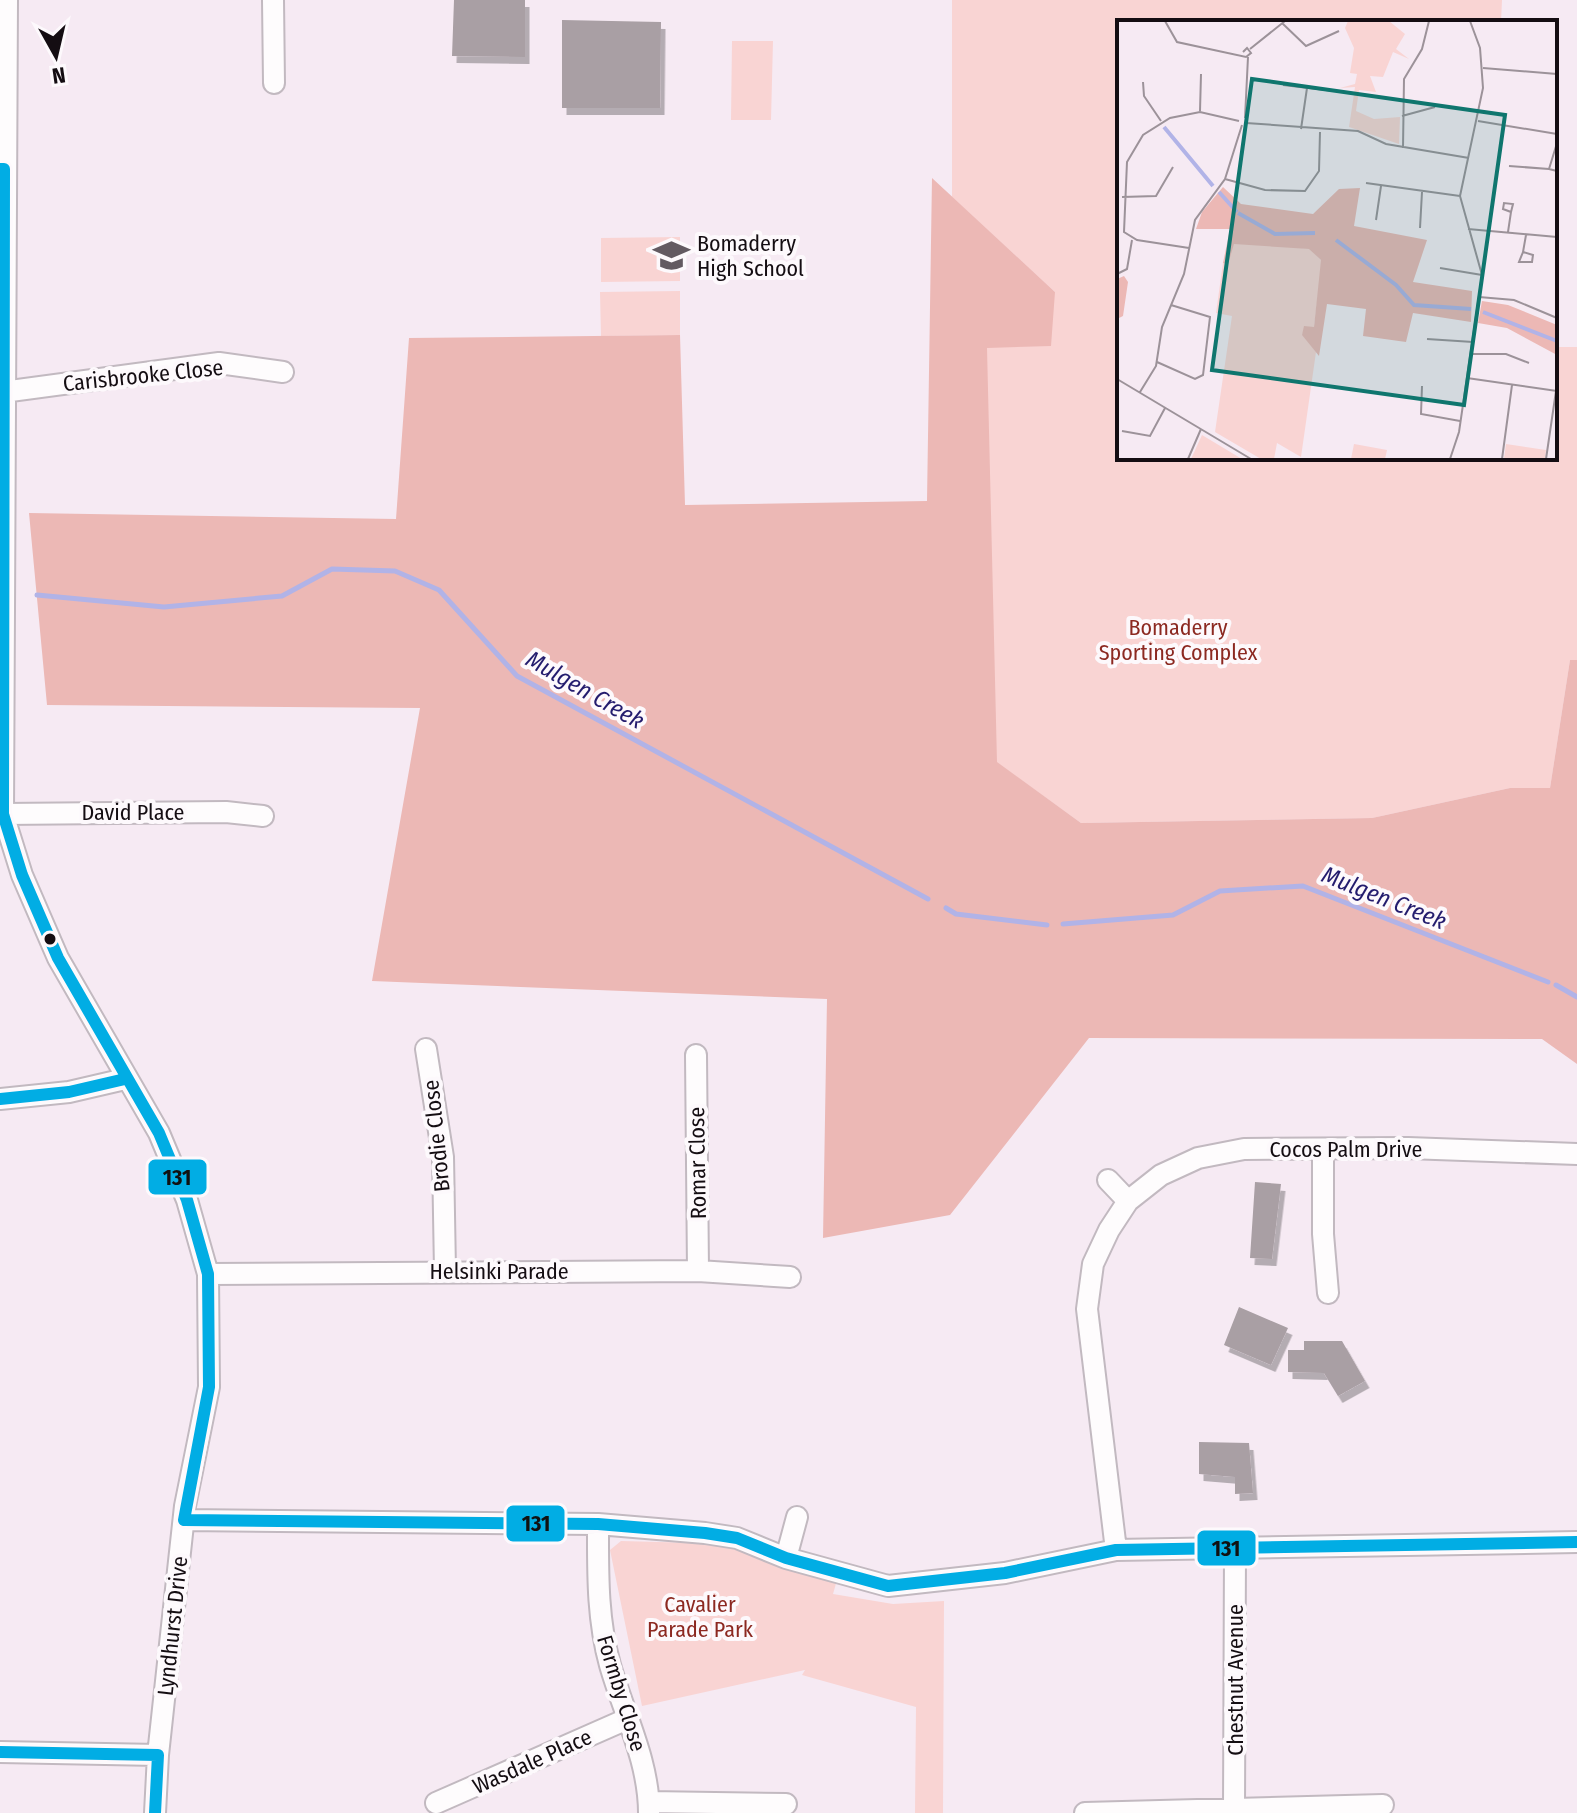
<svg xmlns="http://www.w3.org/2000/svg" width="1577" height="1813" viewBox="0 0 1577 1813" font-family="'Fira Sans Condensed',sans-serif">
  <defs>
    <filter id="shadow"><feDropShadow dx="4.5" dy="7" stdDeviation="0" flood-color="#0004"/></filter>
  </defs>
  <rect width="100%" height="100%" fill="#f6eaf3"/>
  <!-- green -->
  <path fill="#f9d4d3" d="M 952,0 L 1502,0 L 1501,22 L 1119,22 L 1119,458 L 1555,458 L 1555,347 L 1577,347 L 1577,660 L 1570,660 L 1550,788 L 1510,788 L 1372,818 L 1081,823 L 996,762 L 986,348 L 1055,292 L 952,197 Z
    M 732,41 L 773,41 L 771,120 L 731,120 Z
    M 680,237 L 680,281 L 601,282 L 601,238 Z
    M 680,291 L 680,335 L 601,336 L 600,292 Z
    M 621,1541 L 733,1544 L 837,1580 L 833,1594 L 893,1604 L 944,1601 L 943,1813 L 915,1813 L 916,1707 L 802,1675 L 805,1670 L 642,1706 L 610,1550 Z"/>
  <!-- forest -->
  <path fill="#ecb8b5" d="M 932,178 L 1055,292 L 1051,346 L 987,348 L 997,762 L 1081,823 L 1372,818 L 1510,788 L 1550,788 L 1570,660 L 1577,660 L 1577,1064 L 1542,1039 L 1089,1038 L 950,1215 L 823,1238 L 827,999 L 372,981 L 420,708 L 47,705 L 29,513 L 396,519 L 409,338 L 680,335 L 685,505 L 927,501 Z"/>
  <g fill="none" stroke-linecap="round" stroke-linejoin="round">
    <!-- stream -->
    <path stroke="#b1b3e7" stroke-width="5" d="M 37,595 L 164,607 L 282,596 L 332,569 L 395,571 L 439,590 L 517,676 L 928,899
      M 946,908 L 956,914 L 1047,925
      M 1063,924 L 1173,915 L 1220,891 L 1303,886 L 1548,982
      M 1556,985 L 1577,997"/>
  </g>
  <!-- building -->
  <path fill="#a99fa4" filter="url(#shadow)" d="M 454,0 L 525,0 L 525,57 L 452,56 Z
    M 562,20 L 661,22 L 660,108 L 562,108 Z
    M 1255,1182 L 1281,1184 L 1272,1259 L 1250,1258 Z
    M 1239,1307 L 1288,1328 L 1271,1365 L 1224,1345 Z
    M 1304,1341 L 1342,1341 L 1365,1381 L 1338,1396 L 1324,1373 L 1288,1372 L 1288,1350 L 1304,1350 Z
    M 1199,1442 L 1249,1443 L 1253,1493 L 1235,1494 L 1235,1477 L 1199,1474 Z"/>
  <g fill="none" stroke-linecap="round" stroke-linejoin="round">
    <defs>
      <path id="minor" d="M 7,0 L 3,814 L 22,875 L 58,958 L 159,1133 L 187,1200 L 208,1274 L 209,1387 L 185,1506 L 158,1755 L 155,1813
        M 273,0 L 274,83
        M 3,392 L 219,363 L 283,372
        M 3,814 L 226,812 L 263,816
        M 426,1049 L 443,1157 L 445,1271
        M 696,1055 L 698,1271
        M 0,1099 L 69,1092 L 125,1079
        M 1323,1149 L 1323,1234 L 1328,1293
        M 1108,1180 L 1128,1201
        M 208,1274 L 698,1271 L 790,1277
        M 184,1520 L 598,1524 L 705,1533 L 737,1538 L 786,1558 L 888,1586 L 1005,1573 L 1116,1550 L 1577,1542
        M 598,1524 C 598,1572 597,1618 610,1665 C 624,1714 649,1761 649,1813
        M 1116,1550 L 1087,1309 L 1093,1264 L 1109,1230 L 1128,1201 L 1161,1175 L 1198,1158 L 1244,1149 L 1408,1148 L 1577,1154
        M 786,1558 L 797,1517
        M 0,1752 L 158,1755
        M 649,1802 L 786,1804
        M 436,1803 L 627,1719
        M 1234,1809 L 1235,1551
        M 1085,1813 L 1383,1805"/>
    </defs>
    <!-- minor casing -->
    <use href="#minor" stroke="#c2b9c0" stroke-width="24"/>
    <!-- minor -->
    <use href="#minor" stroke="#fefcfd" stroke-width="20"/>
    <defs>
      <path id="bus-1" d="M 0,169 L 4,169 L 3,814 L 22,875 L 58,958 L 159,1133 L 187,1200 L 208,1274 L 209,1387 L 184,1520 L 598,1524 L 705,1533 L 737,1538 L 786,1558 L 888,1586 L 1005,1573 L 1116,1550 L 1577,1542
        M 0,1099 L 69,1092 L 125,1079
        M 0,1752 L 158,1755 L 155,1813"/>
    </defs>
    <!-- bus-1 casing -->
    <use href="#bus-1" stroke="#fdf9fc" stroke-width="18"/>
    <!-- bus-1 -->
    <use href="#bus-1" stroke="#01ade4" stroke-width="12"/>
  </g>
  <!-- icons -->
  <defs>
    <symbol id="school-bare" viewBox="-9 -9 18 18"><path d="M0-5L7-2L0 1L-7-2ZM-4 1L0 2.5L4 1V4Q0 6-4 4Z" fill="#635a61" stroke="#fdf9fc" stroke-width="2.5" paint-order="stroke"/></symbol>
  </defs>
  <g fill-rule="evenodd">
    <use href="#school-bare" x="646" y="230" width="51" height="51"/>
  </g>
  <!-- markers -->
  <circle fill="#140d12" stroke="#fdf9fc" stroke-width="3" cx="50" cy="939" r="7"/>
  <g text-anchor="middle" stroke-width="8" stroke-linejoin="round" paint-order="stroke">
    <!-- poi labels -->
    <g font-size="22" fill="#140d12" stroke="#fdf9fc" text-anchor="start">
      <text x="697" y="251">Bomaderry<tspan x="697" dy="25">High School</tspan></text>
    </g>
    <!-- street labels -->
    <g font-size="22" fill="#140d12" stroke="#fdf9fc">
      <text transform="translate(143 375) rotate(-6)" y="8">Carisbrooke Close</text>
      <text x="133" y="820">David Place</text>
      <text transform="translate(436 1136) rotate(-96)" y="8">Brodie Close</text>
      <text x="1346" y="1157">Cocos Palm Drive</text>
      <text transform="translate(697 1163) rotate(-91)" y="8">Romar Close</text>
      <text x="499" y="1279">Helsinki Parade</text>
      <text transform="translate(172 1626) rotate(-84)" y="8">Lyndhurst Drive</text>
      <text transform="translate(1235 1680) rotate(-90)" y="8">Chestnut Avenue</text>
      <text transform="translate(622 1693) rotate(73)" y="8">Formby Close</text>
      <text transform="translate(532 1761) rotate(-24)" y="8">Wasdale Place</text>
    </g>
    <!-- park labels -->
    <g font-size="22" fill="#8c2921" stroke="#fdf9fc">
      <text x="1178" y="635">Bomaderry<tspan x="1178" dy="25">Sporting Complex</tspan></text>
      <text x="700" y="1612">Cavalier<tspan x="700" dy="25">Parade Park</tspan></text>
    </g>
    <!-- water labels -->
    <g font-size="24" font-style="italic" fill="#241c6e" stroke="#fdf9fc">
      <text transform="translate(585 690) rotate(30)" y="8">Mulgen Creek</text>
      <text transform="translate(1384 898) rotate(22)" y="8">Mulgen Creek</text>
    </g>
  </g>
  <!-- overview -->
  <g transform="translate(1117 20)">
    <rect width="440" height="440" fill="#f6eaf3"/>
    <path d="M 231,1 L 272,1 L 288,14 L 279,29 L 292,39 L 276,32 L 266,57 L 253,56 L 259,72 L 242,70 L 239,91 L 257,99 L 283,97 L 282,124 L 232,107 L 238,67 L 223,68 L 238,64 L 240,54 L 233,53 L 237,28 L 228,8 ZM 146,223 L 193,229 L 205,241 L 197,307 L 185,314 L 199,332 L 184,437 L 160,423 L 157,439 L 144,439 L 98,412 L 115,296 L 99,293 L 106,243 L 117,224 ZM 85,415 L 125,439 L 74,439 ZM 237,424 L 270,430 L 268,439 L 234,439 ZM 389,424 L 429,430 L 428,439 L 387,439 Z" fill="#f9d4d3"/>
    <path d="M 106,167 L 124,184 L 196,194 L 222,169 L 243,168 L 237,206 L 310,220 L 296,262 L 355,271 L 354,302 L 296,293 L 289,322 L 246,316 L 249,289 L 210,284 L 202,336 L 185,315 L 187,306 L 197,307 L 204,240 L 192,229 L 117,224 L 111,244 L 106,243 L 113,209 L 79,209 L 85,192 ZM 7,256 L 11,262 L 6,296 L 0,299 L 0,259 ZM 365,281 L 391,285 L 440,305 L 440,335 L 390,308 L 361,303 Z" fill="#ecb8b5"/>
    <path fill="none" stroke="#b1b3e7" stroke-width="4" d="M 47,107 L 96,166M 102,172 L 120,192M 121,193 L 158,214 L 198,213M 219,220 L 279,265 L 297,285 L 354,289M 366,292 L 440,321"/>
    <path fill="none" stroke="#9c9299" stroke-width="2" d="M 48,1 L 60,22 L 129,37 L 134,33 L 130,28 L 126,32M 165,3 L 189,26 L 222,11M 133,29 L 168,1M 366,48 L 440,54M 26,62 L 27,76 L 44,101M 166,65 L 217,71M 83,91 L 84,54M 285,96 L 318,87M 128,98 L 131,37M 361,101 L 440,114M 129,103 L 241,111 L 269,124 L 352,138M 184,109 L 190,68M 440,123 L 432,149 L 440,151M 286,128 L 287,59 L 305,29 L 312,1M 392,146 L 432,149M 108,159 L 148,170 L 188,171 L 202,151 L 203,112M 249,163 L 343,176M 5,177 L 39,176 L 56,147M 259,200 L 264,166M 303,208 L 305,172M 351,209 L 440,217M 391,212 L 394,192 L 386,189 L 387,183 L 396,184 L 394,192M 72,228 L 20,220 L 7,212 L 10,142 L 26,115 L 53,98 L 83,92 L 122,101M 406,232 L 402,242 L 415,242 L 416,235 L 406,232 L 409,215M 323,248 L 365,255M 0,254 L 10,249 L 15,220M 362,277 L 397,280 L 440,298M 310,319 L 356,322M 354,334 L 389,334 L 412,343M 40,342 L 78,359 L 86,355 L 93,297 L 54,285M 350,358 L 440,371M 0,359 L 134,439M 305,366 L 304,394 L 343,401M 23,372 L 39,346 L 45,307 L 67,254 L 78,200 L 108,159 L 125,105M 5,411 L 33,416 L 48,388M 71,439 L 84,409M 333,439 L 342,412 L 365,255 L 343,176 L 366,68 L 363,28 L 353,1M 385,439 L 395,365M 429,439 L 439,371"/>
    <path fill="#0f766e" fill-opacity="0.15" stroke="#0f766e" stroke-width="4" d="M 135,59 L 388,95 L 347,385 L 95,350 Z"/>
    <rect width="440" height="440" fill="none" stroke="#140d12" stroke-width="4"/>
  </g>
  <g stroke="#fdf9fc" stroke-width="3">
    <rect x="147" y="1158" width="61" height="38" rx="8" fill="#01ade4"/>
    <rect x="505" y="1504" width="61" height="39" rx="8" fill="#01ade4"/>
    <rect x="1196" y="1529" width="61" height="38" rx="8" fill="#01ade4"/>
  </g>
  <g font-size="22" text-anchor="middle" font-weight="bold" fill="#111">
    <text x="177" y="1185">131</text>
    <text x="536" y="1531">131</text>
    <text x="1226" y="1556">131</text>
  </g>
  <!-- north arrow -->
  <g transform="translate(56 56) rotate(172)" stroke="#fdf9fc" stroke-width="6" paint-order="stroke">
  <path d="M0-6L14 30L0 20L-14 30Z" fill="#140d12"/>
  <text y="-12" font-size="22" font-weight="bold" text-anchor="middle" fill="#140d12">N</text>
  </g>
</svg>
